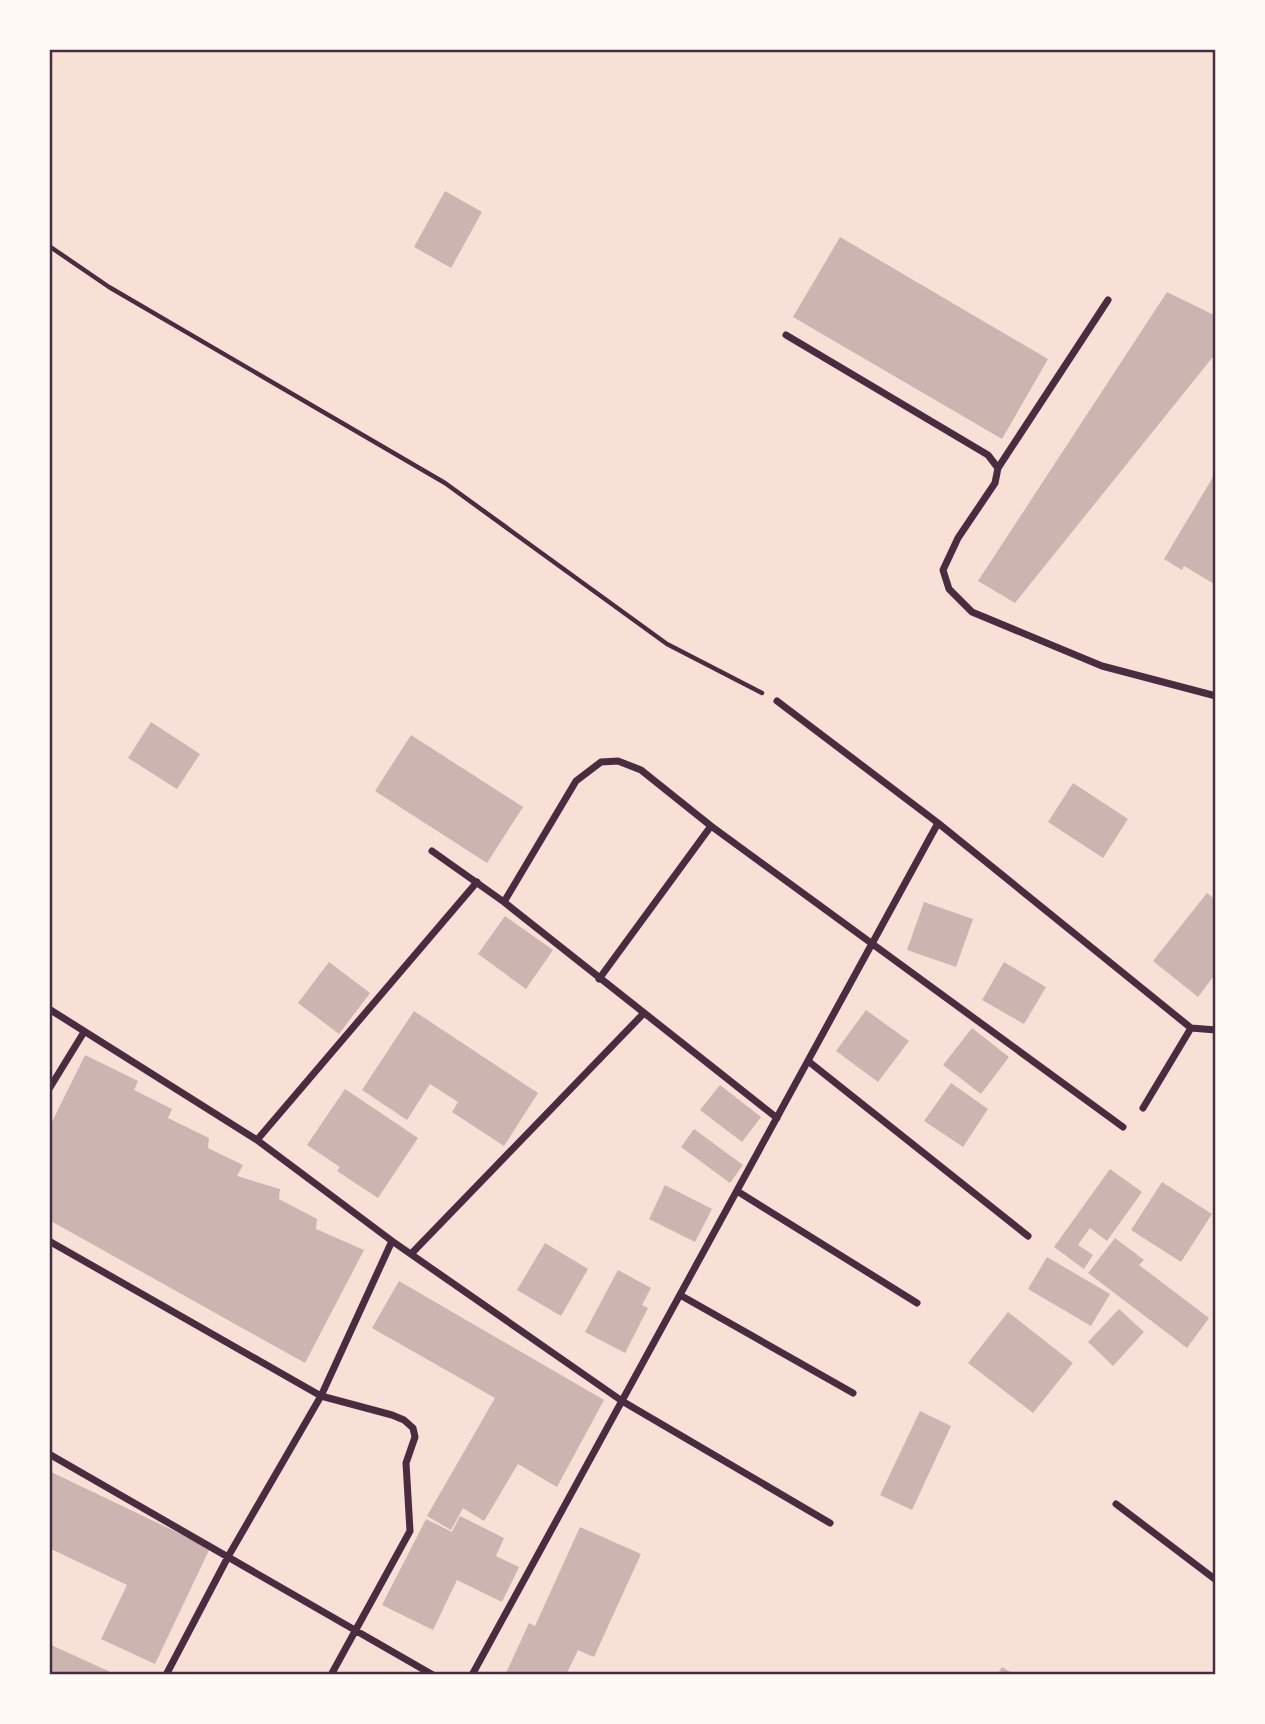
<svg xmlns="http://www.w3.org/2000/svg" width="1265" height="1724" viewBox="0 0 1265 1724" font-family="Ubuntu,sans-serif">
  <rect width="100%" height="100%" fill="#f7e1d7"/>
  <!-- building -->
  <path fill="#ccb4b1" d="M 445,191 L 482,212 L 451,268 L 414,247 Z
    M 840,237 L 1048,359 L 1002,439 L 793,317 Z
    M 1167,292 L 1216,316 L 1216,353 L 1015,603 L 978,581 Z
    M 1216,472 L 1216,585 L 1184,566 L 1182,570 L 1164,559 Z
    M 151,722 L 200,754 L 177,789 L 128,758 Z
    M 411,735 L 523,807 L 487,863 L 375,791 Z
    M 1073,783 L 1128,819 L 1103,858 L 1048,822 Z
    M 1207,893 L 1216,900 L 1216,973 L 1198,997 L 1153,961 Z
    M 924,902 L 973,919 L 956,967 L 907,950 Z
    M 505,916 L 553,950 L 526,989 L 478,954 Z
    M 329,962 L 370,993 L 339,1034 L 298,1003 Z
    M 1004,962 L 1046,987 L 1024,1024 L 982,1000 Z
    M 866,1010 L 909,1041 L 878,1082 L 836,1051 Z
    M 414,1011 L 538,1093 L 504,1146 L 452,1112 L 458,1102 L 430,1084 L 407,1120 L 362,1090 Z
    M 972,1028 L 1009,1057 L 981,1094 L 943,1065 Z
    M 85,1055 L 138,1081 L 134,1090 L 172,1109 L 168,1118 L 209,1138 L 208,1148 L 243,1165 L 237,1176 L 280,1189 L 279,1199 L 317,1219 L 316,1229 L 364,1250 L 305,1363 L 49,1220 L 49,1128 Z
    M 951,1083 L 988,1109 L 963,1147 L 924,1121 Z
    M 720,1085 L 761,1117 L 742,1142 L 700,1110 Z
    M 345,1089 L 418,1138 L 378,1198 L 337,1171 L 340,1167 L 307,1145 Z
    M 694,1129 L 743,1165 L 730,1183 L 681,1147 Z
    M 1110,1169 L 1142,1192 L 1107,1241 L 1090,1228 L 1078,1245 L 1093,1255 L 1084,1269 L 1054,1247 Z
    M 1162,1182 L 1212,1214 L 1181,1262 L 1131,1230 Z
    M 665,1185 L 712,1209 L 695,1242 L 649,1219 Z
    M 1115,1238 L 1144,1260 L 1139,1265 L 1209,1318 L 1187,1348 L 1088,1273 Z
    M 545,1243 L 588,1269 L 561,1316 L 517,1290 Z
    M 1047,1257 L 1110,1294 L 1091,1326 L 1028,1289 Z
    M 618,1270 L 651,1288 L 642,1305 L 648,1308 L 625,1353 L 585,1332 Z
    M 399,1281 L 604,1400 L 557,1487 L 518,1464 L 484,1521 L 463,1508 L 451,1530 L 427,1516 L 495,1398 L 372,1328 Z
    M 1119,1309 L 1144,1332 L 1113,1366 L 1088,1342 Z
    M 1008,1312 L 1073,1363 L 1033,1413 L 968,1363 Z
    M 920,1411 L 951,1426 L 912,1510 L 880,1495 Z
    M 49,1471 L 210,1548 L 155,1664 L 101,1639 L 127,1585 L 49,1548 Z
    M 460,1516 L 504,1538 L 496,1556 L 519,1567 L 502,1602 L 457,1580 L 433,1630 L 382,1605 L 426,1519 L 452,1532 Z
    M 580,1527 L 641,1554 L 594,1657 L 578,1650 L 566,1675 L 510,1675 L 506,1673 L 529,1623 L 535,1626 Z
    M 49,1644 L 117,1675 L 49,1675 Z
    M 1002,1667 L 1015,1675 L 997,1675 Z"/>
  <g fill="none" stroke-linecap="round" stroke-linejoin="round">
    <!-- path -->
    <path stroke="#4a2c40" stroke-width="4.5" d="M 49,246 L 109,287 L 445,483 L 667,644 L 762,693"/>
    <!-- minor -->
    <path stroke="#4a2c40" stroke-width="7" d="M 786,335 L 988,455 L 998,468 L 995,483 L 958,538 L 943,570 L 949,589 L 972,612 L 1102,666 L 1216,696
      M 998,468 L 1108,300
      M 777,701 L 938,823 L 1191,1028 L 1216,1030
      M 432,851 L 504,902 L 777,1118
      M 504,902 L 576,781 L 601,762 L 618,761 L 641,770 L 711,826 L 1123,1127
      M 599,979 L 711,826
      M 49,1009 L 257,1140 L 392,1241 L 622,1401 L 830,1523
      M 808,1061 L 1028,1236
      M 49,1089 L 84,1032
      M 1143,1108 L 1191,1028
      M 257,1140 L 477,882
      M 737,1191 L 917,1303
      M 49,1241 L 321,1396 L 392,1415 L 404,1420 L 413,1428 L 415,1437 L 406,1463 L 410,1531 L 331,1675
      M 412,1253 L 644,1013
      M 680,1295 L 853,1393
      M 49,1454 L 433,1675
      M 1116,1504 L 1216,1580
      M 166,1675 L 229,1555 L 321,1396 L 392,1241
      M 472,1675 L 938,823"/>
  </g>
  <!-- border -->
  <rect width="1265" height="1724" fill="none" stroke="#fffaf5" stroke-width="102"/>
  <rect x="51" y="51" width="1163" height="1622" fill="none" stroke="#4a2c40" stroke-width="2.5"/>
</svg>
